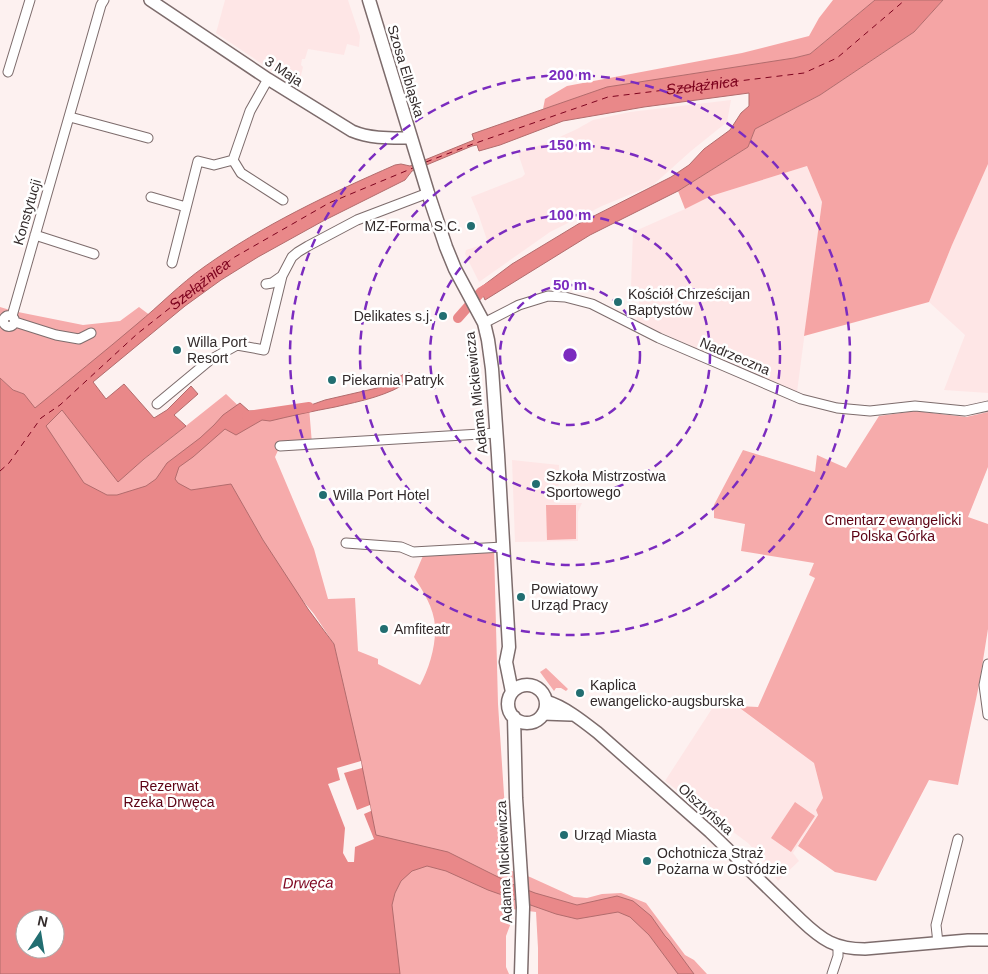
<svg xmlns="http://www.w3.org/2000/svg" width="988" height="974" viewBox="0 0 988 974" font-family="Helvetica,sans-serif">
  <rect width="100%" height="100%" fill="#fdf1f0"/>
  <!-- built -->
  <path fill="#fee6e6" d="M 225,0 L 348,0 L 360,36 L 359,47 L 347,44 L 344,55 L 308,49 L 305,59 L 302,59 L 301,65 L 303,67 L 298,88 L 216,33 Z
    M 731,100 L 727,122 L 691,151 L 653,185 L 602,206 L 550,232 L 479,282 L 465,254 L 466,250 L 488,243 L 479,216 L 471,197 L 522,177 L 525,174 L 518,153 L 549,142 L 577,129 L 593,120 L 630,112 Z
    M 988,164 L 988,393 L 944,390 L 965,335 L 929,302 L 952,245 Z
    M 807,166 L 822,202 L 797,392 L 636,322 L 639,308 L 639,287 L 631,286 L 633,232 L 685,209 L 711,196 Z
    M 512,460 L 559,465 L 558,503 L 582,503 L 578,512 L 578,541 L 515,542 Z
    M 723,696 L 814,763 L 823,798 L 816,810 L 818,814 L 793,853 L 799,861 L 778,881 L 759,855 L 748,843 L 665,781 L 715,704 Z"/>
  <!-- green -->
  <path fill="#f6abab" fill-rule="evenodd" d="M 0,307 L 13,311 L 83,325 L 120,321 L 139,307 L 155,319 L 60,405 L 133,468 L 226,394 L 249,416 L 309,407 L 312,444 L 280,446 L 275,457 L 314,549 L 328,599 L 355,598 L 358,651 L 378,659 L 378,664 L 420,685 C 429,669 436,646 435,626 C 434,608 423,591 414,577 L 425,551 L 494,548 L 498,704 L 509,870 L 530,877 L 574,897 L 587,898 L 602,894 L 621,893 L 646,903 L 685,955 L 694,960 L 707,974 L 538,974 L 538,948 L 536,912 L 512,909 L 512,920 L 506,936 L 506,967 L 509,974 L 0,974 L 24,394 L 13,390 L 0,378 ZM 231,485 L 263,540 L 298,595 L 314,614 L 334,644 L 364,779 ZM 25,919 L 55,919 L 55,949 L 25,949 Z
    M 915,411 L 966,417 L 988,412 L 988,467 L 968,517 L 988,524 L 988,629 L 979,685 L 958,785 L 929,780 L 876,881 L 835,872 L 798,846 L 818,815 L 816,810 L 823,798 L 814,763 L 737,706 L 758,707 L 815,578 L 809,575 L 814,563 L 741,551 L 745,524 L 714,518 L 714,505 L 743,450 L 815,472 L 817,455 L 846,468 L 879,416 Z
    M 546,505 L 576,505 L 576,539 L 547,540 Z
    M 546,668 L 568,689 L 566,691 L 561,688 L 556,688 L 554,691 L 540,672 Z
    M 795,802 L 815,816 L 791,852 L 771,838 Z"/>
  <!-- forest -->
  <path fill="#f5a5a5" d="M 833,0 L 875,0 L 810,54 L 794,58 L 543,109 L 545,99 L 567,86 L 742,53 L 809,36 L 819,18 Z
    M 943,0 L 988,0 L 988,164 L 952,245 L 929,302 L 804,336 L 822,202 L 807,166 L 711,196 L 685,209 L 678,191 L 748,147 L 755,129 L 820,95 L 914,32 Z"/>
  <!-- water -->
  <path fill="#e98889" stroke="#b26c6d" fill-rule="evenodd" d="M 875,0 L 943,0 L 914,32 L 820,95 L 755,129 L 748,147 L 678,191 L 590,235 L 485,300 L 480,288 L 512,264 L 580,223 L 671,177 L 689,165 L 704,149 L 730,130 L 741,113 L 749,106 L 749,93 L 644,107 L 563,121 L 500,145 L 479,151 L 477,145 L 472,146 L 412,171 L 405,180 L 323,221 L 258,257 L 221,280 L 185,306 L 93,382 L 106,399 L 124,384 L 154,418 L 167,410 L 191,386 L 198,394 L 174,415 L 186,426 L 144,459 L 118,482 L 62,410 L 46,426 L 84,483 L 107,495 L 117,495 L 146,486 L 156,479 L 167,463 L 200,438 L 214,425 L 223,415 L 240,403 L 249,411 L 260,411 L 261,416 L 291,412 L 325,400 L 377,388 L 395,379 L 404,374 L 406,375 L 409,372 L 412,375 L 409,378 L 411,380 C 388,396 361,401 335,407 C 313,411 291,416 270,421 L 262,420 L 236,435 L 225,429 L 193,457 L 179,467 L 175,479 L 178,483 L 191,490 L 231,484 L 263,540 L 308,609 L 334,644 L 361,761 L 376,835 L 448,852 L 512,884 L 535,893 L 577,905 L 617,896 L 633,901 L 651,916 L 665,936 L 669,940 L 694,974 L 678,974 L 649,935 L 630,917 L 618,912 L 577,919 L 556,914 L 488,890 L 446,871 L 427,866 L 412,871 L 401,881 L 395,893 L 392,905 L 400,974 L 0,974 L 0,378 L 13,390 L 24,394 L 35,408 C 69,380 104,352 137,324 C 160,305 180,284 204,267 C 263,225 329,194 395,165 L 401,164 L 410,166 L 474,140 L 472,134 L 607,87 L 794,58 L 810,54 ZM 25,919 L 55,919 L 55,949 L 25,949 Z"/>
  <!-- pier -->
  <path fill="#fdf1f0" d="M 361,761 L 362,768 L 344,773 L 357,810 L 370,805 L 371,811 L 364,814 L 374,839 L 355,847 L 354,862 L 348,862 L 343,853 L 345,828 L 328,784 L 340,780 L 337,768 Z"/>
  <g fill="none" stroke-linecap="round" stroke-linejoin="round">
    <!-- canal -->
    <path stroke="#e98889" stroke-width="10" d="M 458,318 L 481,292 L 493,285
      M 247,416 L 309,407"/>
    <!-- ferry -->
    <g stroke="#7e041f" stroke-width="1" stroke-dasharray="6 5" stroke-linecap="butt">
      <path id="s1" d="M 426,162 L 473,144 L 608,97 L 804,73 L 837,58 L 905,0"/>
      <path id="s2" d="M 0,471 L 9,463 L 41,418 L 60,405 L 137,334 L 233,258 L 329,203 L 413,168"/>
    </g>
    <defs>
      <path id="minor" d="M 8,72 L 30,0
        M 268,79 L 250,111 L 233,160 L 241,173 L 283,200
        M 70,117 L 148,138
        M 151,197 L 186,207
        M 35,235 L 94,254
        M 172,263 L 198,161 L 214,165 L 233,160
        M 266,284 L 272,283 L 282,276 L 292,257 L 298,252 L 308,246 L 357,220 L 428,193
        M3.5 321a5.5 5.5 0 1 1 11 0a5.5 5.5 0 1 1-11 0Z
        M 12,316 L 101,5 L 104,0
        M 15,322 L 56,335 L 79,339 L 91,333
        M 484,323 L 519,305 L 548,296 L 565,297 L 592,304 L 659,338 L 801,399 L 837,408 L 870,411 L 915,406 L 965,411 L 988,406
        M 157,404 L 210,360 L 237,345 L 264,350 L 282,276
        M 280,446 L 497,433
        M 346,543 L 401,547 L 413,552 L 503,547
        M 988,664 L 984,685 L 988,715
        M 938,943 L 936,925 L 958,839
        M 832,974 L 838,956 L 838,946"/>
      <path id="tertiary" d="M 150,0 L 268,79 L 352,131 C 371,139 391,138 411,138
        M 546,701 C 564,706 584,722 598,733 L 710,832 L 801,920 C 822,940 835,949 865,949 L 968,940 L 988,940
        M 543,714 L 571,715"/>
      <path id="secondary" d="M 369,0 L 428,193 L 446,247 L 455,269 L 484,323 L 488,340 L 492,369 L 498,455 L 509,647 L 506,662 L 512,692
        M508 704a19 19 0 1 1 38 0a19 19 0 1 1-38 0Z
        M 514,717 L 516,798 L 523,907 L 521,974"/>
    </defs>
    <!-- minor casing -->
    <use href="#minor" stroke="#7d6c6c" stroke-width="11"/>
    <!-- tertiary casing -->
    <use href="#tertiary" stroke="#7d6c6c" stroke-width="14"/>
    <!-- secondary casing -->
    <use href="#secondary" stroke="#7d6c6c" stroke-width="15"/>
    <!-- minor -->
    <use href="#minor" stroke="#fff" stroke-width="9"/>
    <!-- tertiary -->
    <use href="#tertiary" stroke="#fff" stroke-width="11"/>
    <!-- secondary -->
    <use href="#secondary" stroke="#fff" stroke-width="12"/>
  </g>
  <!-- distance rings -->
  <g fill="none" stroke="#7b2cbf" stroke-width="2.5" stroke-dasharray="9 6">
    <circle cx="570" cy="355" r="70"/>
    <circle cx="570" cy="355" r="140"/>
    <circle cx="570" cy="355" r="210"/>
    <circle cx="570" cy="355" r="280"/>
  </g>
  <!-- markers -->
  <g fill="#226e71" stroke="#fff" stroke-width="2">
    <circle cx="471" cy="226" r="5"/>
    <circle cx="618" cy="302" r="5"/>
    <circle cx="443" cy="316" r="5"/>
    <circle cx="177" cy="350" r="5"/>
    <circle cx="332" cy="380" r="5"/>
    <circle cx="536" cy="484" r="5"/>
    <circle cx="323" cy="495" r="5"/>
    <circle cx="521" cy="597" r="5"/>
    <circle cx="384" cy="629" r="5"/>
    <circle cx="580" cy="693" r="5"/>
    <circle cx="564" cy="835" r="5"/>
    <circle cx="647" cy="861" r="5"/>
  </g>
  <g text-anchor="middle" stroke-width="5" stroke-linejoin="round" paint-order="stroke">
    <!-- street labels -->
    <g font-size="14" fill="#332b2b" stroke="#fff">
      <text transform="translate(284 71) rotate(33)" y="5">3 Maja</text>
      <text transform="translate(406 71) rotate(73)" y="5">Szosa Elbląska</text>
      <text transform="translate(27 212) rotate(-74)" y="5">Konstytucji</text>
      <text transform="translate(735 356) rotate(23)" y="5">Nadrzeczna</text>
      <text transform="translate(476 393) rotate(-96)" y="5">Adama Mickiewicza</text>
      <text transform="translate(706 809) rotate(42)" y="5">Olsztyńska</text>
      <text transform="translate(504 862) rotate(-93)" y="5">Adama Mickiewicza</text>
    </g>
    <!-- poi labels -->
    <g font-size="14" fill="#332b2b" stroke="#fff" text-anchor="start">
      <text x="461" y="231" text-anchor="end">MZ-Forma S.C.</text>
      <text x="628" y="299">Kościół Chrześcijan<tspan x="628" dy="16">Baptystów</tspan></text>
      <text x="433" y="321" text-anchor="end">Delikates s.j.</text>
      <text x="187" y="347">Willa Port<tspan x="187" dy="16">Resort</tspan></text>
      <text x="342" y="385">Piekarnia Patryk</text>
      <text x="546" y="481">Szkoła Mistrzostwa<tspan x="546" dy="16">Sportowego</tspan></text>
      <text x="333" y="500">Willa Port Hotel</text>
      <text x="531" y="594">Powiatowy<tspan x="531" dy="16">Urząd Pracy</tspan></text>
      <text x="394" y="634">Amfiteatr</text>
      <text x="590" y="690">Kaplica<tspan x="590" dy="16">ewangelicko-augsburska</tspan></text>
      <text x="574" y="840">Urząd Miasta</text>
      <text x="657" y="858">Ochotnicza Straż<tspan x="657" dy="16">Pożarna w Ostródzie</tspan></text>
    </g>
    <!-- park labels -->
    <g font-size="14" fill="#5c0214" stroke="#fff">
      <text x="893" y="525">Cmentarz ewangelicki<tspan x="893" dy="16">Polska Górka</tspan></text>
      <text x="169" y="791">Rezerwat<tspan x="169" dy="16">Rzeka Drwęca</tspan></text>
    </g>
    <!-- water labels -->
    <g font-size="15" font-style="italic" fill="#7e041f" stroke="#fff">
      <text dy="5" stroke="none"><textPath href="#s1" startOffset="288">Szelążnica</textPath></text>
      <text dy="5" stroke="none"><textPath href="#s2" startOffset="275">Szelążnica</textPath></text>
      <text transform="translate(308 883) rotate(-1)" y="5">Drwęca</text>
    </g>
  </g>
  <circle cx="570" cy="355" r="8" fill="#7b2cbf" stroke="#fff" stroke-width="2.5"/>
  <g font-size="15" text-anchor="middle" font-weight="bold" fill="#7b2cbf" stroke="#fff" stroke-width="5" stroke-linejoin="round" paint-order="stroke">
    <text x="570" y="80">200 m</text>
    <text x="570" y="150">150 m</text>
    <text x="570" y="220">100 m</text>
    <text x="570" y="290">50 m</text>
  </g>
  <!-- north arrow -->
  <g transform="translate(40 934) rotate(12)"><circle r="24" fill="#ffffff" stroke="#adaaaa"/>
  <path d="M0-4L9 19L0 12L-9 19Z" fill="#226e71"/>
  <text y="-8" font-size="14" font-weight="bold" text-anchor="middle" fill="#332b2b">N</text>
  </g>
</svg>
